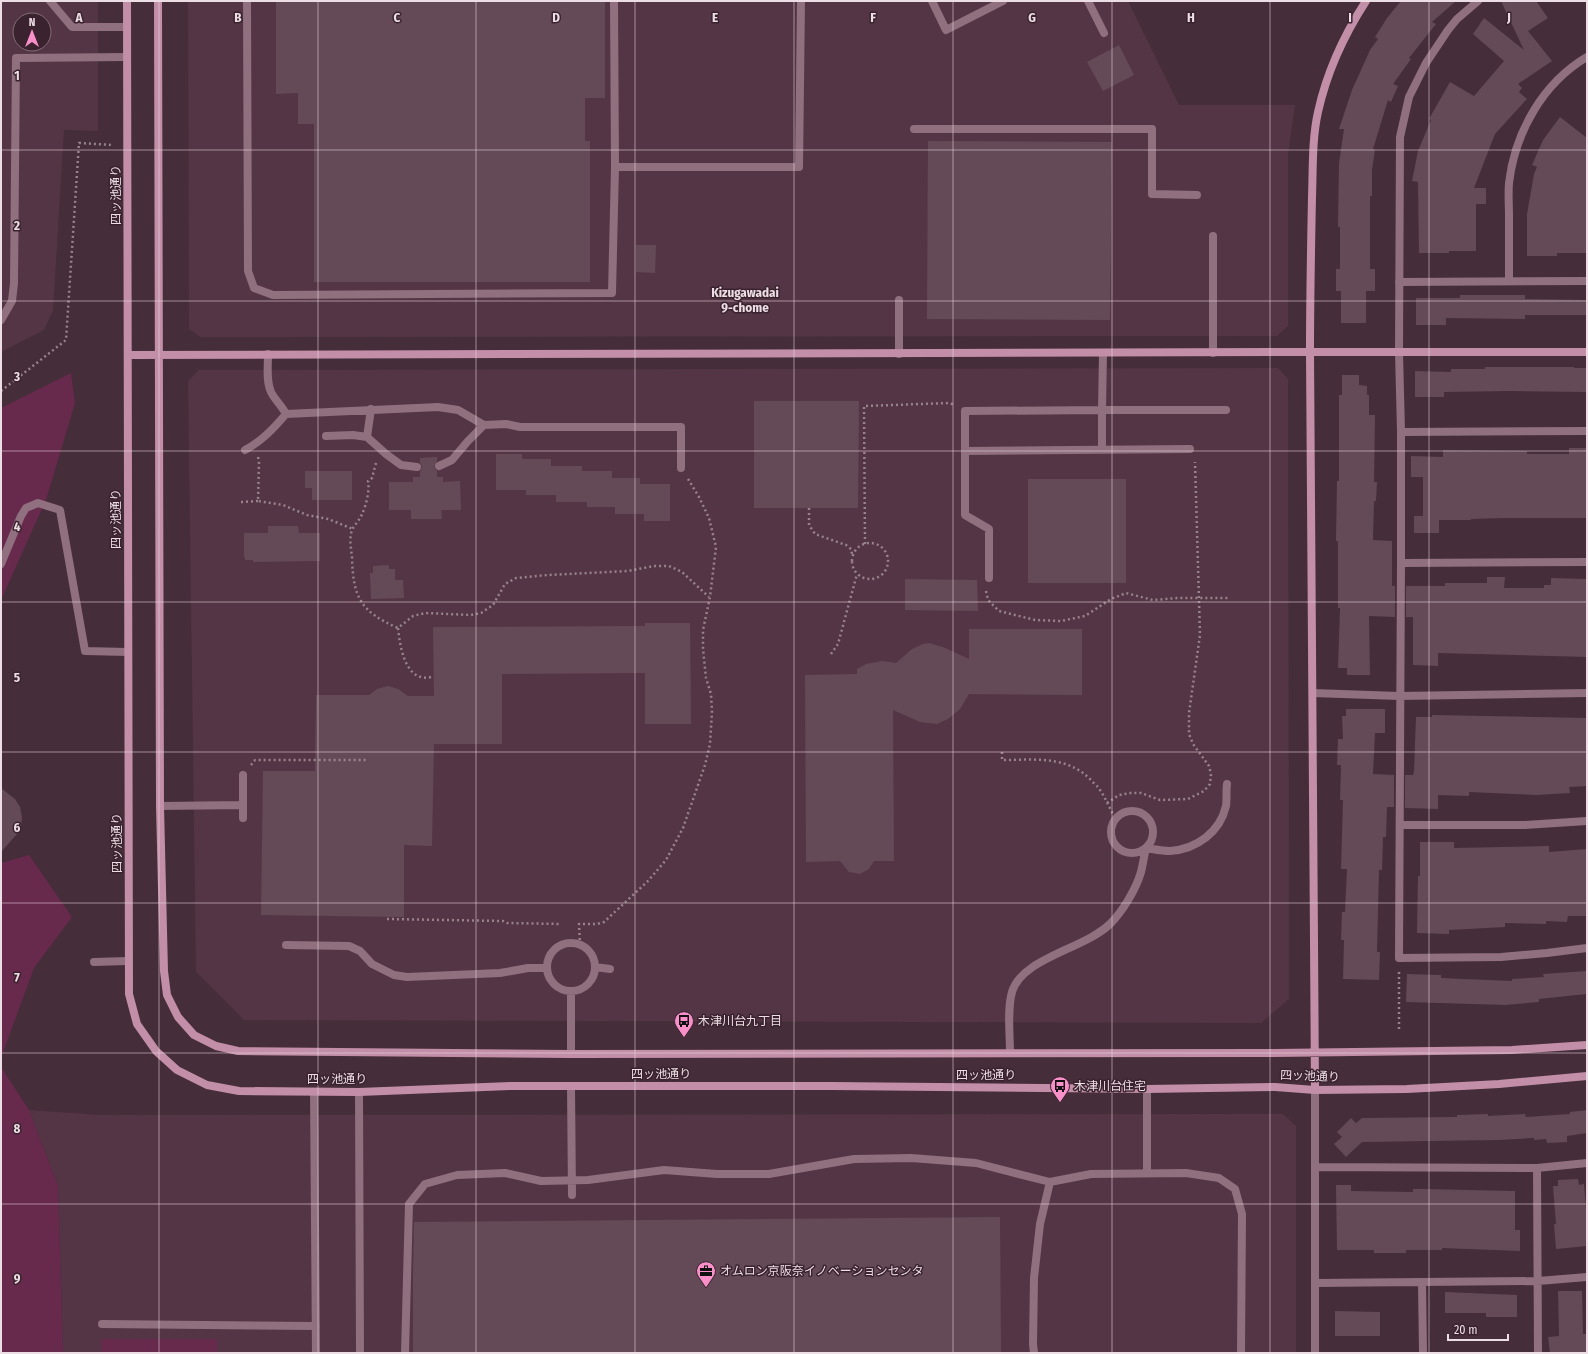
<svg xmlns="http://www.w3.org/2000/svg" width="1588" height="1354" viewBox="0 0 1588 1354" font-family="'Fira Sans Condensed','Noto Sans JP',sans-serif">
  <rect width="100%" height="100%" fill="#452d39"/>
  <!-- built -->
  <path fill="#543545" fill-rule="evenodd" d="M 1,1 L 98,1 L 98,131 L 64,130 L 53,311 L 44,330 L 1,352 ZM 20,20 L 44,20 L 44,44 L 20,44 Z
    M 188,1 L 1128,1 L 1179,105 L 1295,105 L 1288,154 L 1288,326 L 1277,336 L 200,337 L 189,329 Z
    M 1278,368 L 1288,379 L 1289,999 L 1261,1023 L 244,1020 L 196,972 L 188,381 L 199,370 Z
    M 29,1110 L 100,1115 L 1283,1114 L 1296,1126 L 1296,1353 L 63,1353 L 58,1186 Z"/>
  <!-- green -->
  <path fill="#67294c" d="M 71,373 L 75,403 L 46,500 L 1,600 L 1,408 Z
    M 29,855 L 72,917 L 34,968 L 1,1058 L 1,863 Z
    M 1,1067 L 29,1110 L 58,1186 L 63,1353 L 1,1353 Z
    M 101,1339 L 217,1339 L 217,1353 L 101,1353 Z"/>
  <!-- building -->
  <path fill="#644a57" d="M 276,1 L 605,1 L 605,98 L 585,98 L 585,141 L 590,141 L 590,282 L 314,282 L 314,124 L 298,124 L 298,93 L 276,94 Z
    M 1401,1 L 1456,1 L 1432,22 L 1436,24 L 1409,58 L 1411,59 L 1393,84 L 1398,86 L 1391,102 L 1388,100 L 1373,149 L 1375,150 L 1372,170 L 1372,196 L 1370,196 L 1370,269 L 1375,269 L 1375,291 L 1366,291 L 1366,323 L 1341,323 L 1341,291 L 1336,291 L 1336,269 L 1340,269 L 1340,227 L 1338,227 L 1339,163 L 1344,129 L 1339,129 L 1352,90 L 1370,50 L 1378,39 L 1375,37 L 1387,18 Z
    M 1501,1 L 1536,1 L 1548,18 L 1528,31 L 1552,61 L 1518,84 L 1522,88 L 1519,92 L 1527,99 L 1495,134 L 1474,188 L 1486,188 L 1486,204 L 1476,204 L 1476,251 L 1449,251 L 1449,253 L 1419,253 L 1418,182 L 1412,181 L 1418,151 L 1431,120 L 1429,119 L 1450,82 L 1474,96 L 1504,61 L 1473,34 L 1484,18 L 1524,50 Z
    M 1119,45 L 1134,75 L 1103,91 L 1087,62 Z
    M 1560,117 L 1587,138 L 1587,253 L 1557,253 L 1557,256 L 1527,256 L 1527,214 L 1534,174 L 1537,167 L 1532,165 L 1543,140 Z
    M 928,141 L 1112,142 L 1110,320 L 927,319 Z
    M 636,245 L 656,245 L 655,273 L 636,272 Z
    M 1460,295 L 1525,295 L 1525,299 L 1587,300 L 1587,315 L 1525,315 L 1525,319 L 1446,318 L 1446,325 L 1416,325 L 1416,298 L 1460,298 Z
    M 1485,367 L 1574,367 L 1574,368 L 1587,368 L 1587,392 L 1510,391 L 1444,392 L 1444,397 L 1415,397 L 1415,371 L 1451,372 L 1451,369 L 1485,369 Z
    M 1342,375 L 1359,375 L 1359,385 L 1367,386 L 1367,395 L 1369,395 L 1369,415 L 1375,415 L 1374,482 L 1377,482 L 1376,501 L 1374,501 L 1373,540 L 1392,541 L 1392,586 L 1395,586 L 1395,617 L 1369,616 L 1370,675 L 1347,675 L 1347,668 L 1338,668 L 1340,608 L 1338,608 L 1338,541 L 1336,541 L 1337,481 L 1339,481 L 1339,395 L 1342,395 Z
    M 754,401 L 859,401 L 858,508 L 754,508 Z
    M 1569,448 L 1587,448 L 1587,518 L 1503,518 L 1471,519 L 1471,520 L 1439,520 L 1439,533 L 1414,533 L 1414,516 L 1423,516 L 1423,477 L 1411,477 L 1411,456 L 1443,457 L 1443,450 L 1527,451 L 1527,454 L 1569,454 Z
    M 496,454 L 522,454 L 522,459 L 551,459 L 551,466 L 582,466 L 582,471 L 612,471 L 612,478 L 640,478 L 640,484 L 670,484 L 670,521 L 644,521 L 644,514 L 615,514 L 615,507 L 587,507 L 587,502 L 556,502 L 556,495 L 526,495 L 526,490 L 496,490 Z
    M 437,457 L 437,461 L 434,466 L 437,471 L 437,477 L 443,477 L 443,482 L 460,481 L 461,510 L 441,510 L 442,519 L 411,519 L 411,510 L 389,510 L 389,482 L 413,482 L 413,477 L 420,477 L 420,472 L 422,467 L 420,462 L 420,458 Z
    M 305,471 L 352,471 L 352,500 L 312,500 L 312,488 L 305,488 Z
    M 1028,479 L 1126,479 L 1126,583 L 1028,583 Z
    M 268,526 L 298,526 L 299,533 L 320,533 L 320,561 L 253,562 L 253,560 L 245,560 L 245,557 L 244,557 L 244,533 L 268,533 Z
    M 389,565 L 389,569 L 395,569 L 395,580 L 403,580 L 404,598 L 371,599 L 370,573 L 373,573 L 373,566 Z
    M 1487,577 L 1505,577 L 1504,588 L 1544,588 L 1544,585 L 1551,585 L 1551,578 L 1587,579 L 1587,657 L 1438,653 L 1438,666 L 1413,665 L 1413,617 L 1406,617 L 1406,586 L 1445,586 L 1445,583 L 1487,583 Z
    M 905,579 L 977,580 L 978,611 L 905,610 Z
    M 645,623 L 690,623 L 691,724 L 645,724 L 645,673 L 502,674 L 502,744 L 434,744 L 432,846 L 404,845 L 404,917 L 261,915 L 263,771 L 315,771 L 316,695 L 369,695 L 377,689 L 388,686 L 398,689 L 408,696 L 434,696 L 433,627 L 645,626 Z
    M 969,629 L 1082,629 L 1082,695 L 969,694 L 960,709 L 948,719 L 937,724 L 920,722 L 893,710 L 894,861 L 874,861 L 869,869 L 860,874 L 849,872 L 840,861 L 806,862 L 805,675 L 857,674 L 857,669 L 866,664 L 882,661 L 896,663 L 912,649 L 923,644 L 929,643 L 943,647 L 969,659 Z
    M 1346,709 L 1385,709 L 1385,733 L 1375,733 L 1373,774 L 1394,775 L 1394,807 L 1387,807 L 1386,837 L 1383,837 L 1382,870 L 1379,870 L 1377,952 L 1380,952 L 1379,980 L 1343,979 L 1344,940 L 1341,940 L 1342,912 L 1345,912 L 1347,869 L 1341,869 L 1343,800 L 1340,800 L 1341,765 L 1337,765 L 1338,739 L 1343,739 L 1342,716 L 1346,716 Z
    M 1432,715 L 1587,718 L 1587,786 L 1569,787 L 1570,793 L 1537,795 L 1469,792 L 1469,796 L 1438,795 L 1438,809 L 1405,808 L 1405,775 L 1413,775 L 1414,771 L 1416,717 L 1432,717 Z
    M 1,788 L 15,799 L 20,807 L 22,817 L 21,826 L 17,834 L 1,852 Z
    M 1420,842 L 1454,842 L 1454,848 L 1549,846 L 1549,852 L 1587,849 L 1587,916 L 1568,916 L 1567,922 L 1546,921 L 1546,924 L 1505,923 L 1505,927 L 1449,930 L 1449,934 L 1417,933 L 1418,876 L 1420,876 Z
    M 1587,971 L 1587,994 L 1539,999 L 1539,1002 L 1505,1005 L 1406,1002 L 1407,974 L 1441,975 L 1441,978 L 1512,981 L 1512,979 L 1544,977 L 1543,974 Z
    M 1587,1110 L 1587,1133 L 1567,1136 L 1567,1142 L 1547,1143 L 1546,1139 L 1534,1140 L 1534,1138 L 1499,1140 L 1362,1142 L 1346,1157 L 1334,1144 L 1342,1137 L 1337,1132 L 1351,1118 L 1356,1123 L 1362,1118 L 1457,1117 L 1457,1115 L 1488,1114 L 1488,1116 L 1525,1114 L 1526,1117 L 1570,1114 L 1570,1112 Z
    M 1578,1179 L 1579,1185 L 1584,1184 L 1587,1221 L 1587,1246 L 1556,1249 L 1554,1224 L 1556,1224 L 1553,1186 L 1558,1186 L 1558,1180 Z
    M 1336,1185 L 1351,1185 L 1351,1191 L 1413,1192 L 1413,1189 L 1423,1189 L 1515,1191 L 1515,1230 L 1520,1230 L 1520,1251 L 1442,1248 L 1442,1250 L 1406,1250 L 1406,1253 L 1374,1253 L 1374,1250 L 1337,1250 Z
    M 1000,1217 L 1001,1353 L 413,1353 L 413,1276 L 414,1222 Z
    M 1558,1291 L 1582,1291 L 1583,1334 L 1587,1334 L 1587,1353 L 1550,1353 L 1548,1337 L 1559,1336 Z
    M 1445,1292 L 1517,1295 L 1517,1317 L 1486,1317 L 1486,1313 L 1445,1313 Z
    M 1335,1311 L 1380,1312 L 1380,1336 L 1335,1336 Z"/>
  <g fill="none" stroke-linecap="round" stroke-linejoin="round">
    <!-- path -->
    <path stroke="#97838c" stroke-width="2.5" stroke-dasharray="2 3" stroke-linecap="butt" d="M 1,391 L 66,340 L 79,143 L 113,145
      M 258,457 L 259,461 L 258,501 L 283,505 L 307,515 L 328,519 L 353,529
      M 376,463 L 372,478 L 368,481 C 370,490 366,506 362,514 C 360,520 355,524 352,530 C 349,538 351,549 352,557 C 353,598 361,612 398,628
      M 241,502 L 258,501
      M 809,508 L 809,525 L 815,534 L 846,545 L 851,549 L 852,554
      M852 561a18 18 0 1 1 36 0a18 18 0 1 1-36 0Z
      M 865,544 L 864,406 L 950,403 L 954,405
      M 986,591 L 988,600 L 999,611 L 1035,620 L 1061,621 L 1085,616 L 1111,599 L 1126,593 L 1153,600 L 1177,598 L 1229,598
      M 831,654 L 838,644 L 857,574
      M 431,677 C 405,683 400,646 398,628 L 413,616 L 425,613 L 471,615 L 481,613 L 493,605 L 505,584 L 516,578 L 548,575 L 628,571 L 654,566 L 669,566 L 682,572 L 709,597
      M 1002,752 L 1002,760 C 1033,760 1066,755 1090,779 C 1093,783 1098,786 1100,790 C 1106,799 1110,809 1115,818
      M 251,765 L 255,760 L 367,760
      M 1107,803 L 1119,795 L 1131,793 L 1141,793 L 1160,800 L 1188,799 L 1204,791 L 1210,784 L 1211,774 L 1209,766 L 1193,744 L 1189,734 L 1189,713 L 1200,635 L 1195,462
      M 387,919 L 503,921 L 507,923 L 561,924
      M 580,945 L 579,924 L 597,924 L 604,922 L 648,881 L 666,860 L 683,828 L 705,765 L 710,744 L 712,712 L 711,694 L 706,678 L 703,649 L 703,630 L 710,597 L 716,547 L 709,518 L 699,497 L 688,479
      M 1399,972 L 1399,1031"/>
    <!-- lane -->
    <path stroke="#906f7f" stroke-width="8" d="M 50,1 L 72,27 L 127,27
      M 247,1 L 248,271 L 254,288 L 273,295 L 612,293 L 615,167 L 799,167 L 801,1
      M 614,1 L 615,167
      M 932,1 L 946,30 L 1003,1
      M 1088,1 L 1104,33
      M 914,129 L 1152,129 L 1152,194 L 1197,195
      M 1213,236 L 1213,353
      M 1,320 L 12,301 L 14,283 L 16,58 L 127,57
      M 268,354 C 268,367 266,381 271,392 C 275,400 282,406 286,414 L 438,407 L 458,410 L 484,425 L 506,424 L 520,427 L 681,427 L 681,468
      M 899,354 L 899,300
      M 326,436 L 353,435 L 367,437 L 386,454 L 401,465 L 417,467
      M 367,437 L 371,409
      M 1102,449 L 1102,410 L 1226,410
      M 245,450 C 262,441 274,428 286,414
      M 965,451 L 1190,449
      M 439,466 L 452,460 L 468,441 L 484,425
      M 1,564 L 21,516 L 26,508 L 38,503 L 60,510 L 85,651 L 128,652
      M 989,578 L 989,529 L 965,515 L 965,411 L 1102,410 L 1103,353
      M 160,806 L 243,805
      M1111 832a21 21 0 1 1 42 0a21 21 0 1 1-42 0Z
      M 243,818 L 243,775
      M547 967a24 24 0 1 1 48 0a24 24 0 1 1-48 0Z
      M 286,945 L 349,946 L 360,951 L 372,964 L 394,975 L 407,977 L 500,973 L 528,968 L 547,968
      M 94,962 L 127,961
      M 595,967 L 610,969
      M 1010,1053 C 1010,1035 1007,1009 1012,992 C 1022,958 1084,949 1110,924 C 1123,911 1136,889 1141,872 C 1143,864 1144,856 1146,848 C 1153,849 1162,851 1170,851 C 1197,849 1220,832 1226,806 C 1227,799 1226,791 1227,784
      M 571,1054 L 571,991
      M 571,1086 L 572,1195
      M 1147,1089 L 1147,1173
      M 314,1092 L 316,1353
      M 359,1092 L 360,1353
      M 102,1324 L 316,1326
      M 405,1353 L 409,1204 L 425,1184 L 457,1175 L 505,1173 L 541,1181 L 588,1180 L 664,1170 L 717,1174 L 769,1174 L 854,1159 L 911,1158 L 976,1163 L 1050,1182 L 1091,1174 L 1186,1173 L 1219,1178 L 1235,1189 L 1242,1214 L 1241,1353
      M 1034,1353 L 1033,1344 L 1034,1278 L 1040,1224 L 1050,1182"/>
    <!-- street -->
    <path stroke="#906f7f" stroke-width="8" d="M 1478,1 L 1457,19 L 1448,30 L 1426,63 L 1409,97 L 1400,137 L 1399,352 L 1401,432 L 1401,563 L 1399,958 L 1501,957 L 1547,953 L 1587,948
      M 1509,281 C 1509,259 1509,238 1509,216 C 1509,205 1508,194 1509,183 C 1515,132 1543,83 1587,57
      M 1399,282 L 1587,281
      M 1401,432 L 1587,431
      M 1401,563 L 1587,562
      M 1313,693 L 1399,696 L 1587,693
      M 1401,825 L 1525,825 L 1587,821
      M 1315,1090 L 1315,1353
      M 1315,1167 L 1537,1168 L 1587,1163
      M 1537,1168 L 1538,1353
      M 1315,1283 L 1538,1281 L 1587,1277
      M 1422,1283 L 1423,1353"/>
    <!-- secondary -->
    <path stroke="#c28ea8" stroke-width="8" d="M 127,1 L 129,994 L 137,1024 L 156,1051 L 177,1070 L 207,1085 L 239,1091 L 359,1092 L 511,1086 L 832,1086 L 1147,1089 L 1275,1087 L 1315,1090 L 1407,1089 L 1499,1084 L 1587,1076
      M 158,1 L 160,806 L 164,971 L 167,995 L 178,1017 L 194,1035 L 216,1046 L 238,1051 L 571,1054 L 1275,1053 L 1512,1050 L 1587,1045
      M 128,355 L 1310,352 C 1310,300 1311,248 1312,197 C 1313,168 1312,139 1318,112 C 1327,71 1344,35 1366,1
      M 1315,1090 L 1310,352 L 1587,352"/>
  </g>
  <!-- grid -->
  <path fill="none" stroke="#eddde4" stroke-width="1" stroke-opacity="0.55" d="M 159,1 L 159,1353M 318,1 L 318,1353M 476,1 L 476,1353M 635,1 L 635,1353M 794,1 L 794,1353M 953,1 L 953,1353M 1112,1 L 1112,1353M 1270,1 L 1270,1353M 1429,1 L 1429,1353M 1,150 L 1587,150M 1,301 L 1587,301M 1,451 L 1587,451M 1,602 L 1587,602M 1,752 L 1587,752M 1,903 L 1587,903M 1,1053 L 1587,1053M 1,1204 L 1587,1204"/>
  <!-- icons -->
  <defs>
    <symbol id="bus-pin" viewBox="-11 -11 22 30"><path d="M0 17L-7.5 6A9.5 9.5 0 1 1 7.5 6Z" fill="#f98fc8" stroke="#3a232f"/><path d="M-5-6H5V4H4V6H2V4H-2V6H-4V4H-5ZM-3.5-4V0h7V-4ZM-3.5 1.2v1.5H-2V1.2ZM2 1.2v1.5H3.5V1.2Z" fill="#111"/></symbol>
    <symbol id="office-pin" viewBox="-11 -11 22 30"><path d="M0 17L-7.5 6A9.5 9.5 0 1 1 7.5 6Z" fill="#f98fc8" stroke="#3a232f"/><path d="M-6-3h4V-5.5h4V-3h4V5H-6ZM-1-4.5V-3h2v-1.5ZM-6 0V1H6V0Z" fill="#111"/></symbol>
  </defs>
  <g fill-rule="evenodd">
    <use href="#bus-pin" x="673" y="1010" width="22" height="30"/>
    <use href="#bus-pin" x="1049" y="1075" width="22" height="30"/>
    <use href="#office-pin" x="695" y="1260" width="22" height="30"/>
  </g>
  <g text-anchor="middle" stroke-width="3" stroke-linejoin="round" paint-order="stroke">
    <!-- street labels -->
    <g font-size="12" fill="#eddde4" stroke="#3a232f">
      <text transform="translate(116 195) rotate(-90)" y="4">四ッ池通り</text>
      <text transform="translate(116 519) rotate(-90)" y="4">四ッ池通り</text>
      <text transform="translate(117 843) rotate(-90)" y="4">四ッ池通り</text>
      <text x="661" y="1078">四ッ池通り</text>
      <text x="986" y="1079">四ッ池通り</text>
      <text transform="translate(1310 1076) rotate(2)" y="4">四ッ池通り</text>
      <text x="337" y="1083">四ッ池通り</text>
    </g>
    <!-- poi labels -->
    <g font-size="12" fill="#eddde4" stroke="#3a232f" text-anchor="start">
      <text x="698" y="1025">木津川台九丁目</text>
      <text x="1074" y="1090">木津川台住宅</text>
      <text x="720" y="1275">オムロン京阪奈イノベーションセンタ</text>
    </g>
    <!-- neighbourhood labels -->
    <g font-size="13" font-weight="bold" fill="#eddde4" stroke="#3a232f">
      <text x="745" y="297">Kizugawadai<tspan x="745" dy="15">9-chome</tspan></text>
    </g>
  </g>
  <g font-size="13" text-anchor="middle" font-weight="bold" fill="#eddde4" stroke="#3a232f" stroke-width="3" stroke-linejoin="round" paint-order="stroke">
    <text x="79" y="22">A</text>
    <text x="238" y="22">B</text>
    <text x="397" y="22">C</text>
    <text x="556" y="22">D</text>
    <text x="715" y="22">E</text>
    <text x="873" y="22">F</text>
    <text x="1032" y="22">G</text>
    <text x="1191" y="22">H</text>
    <text x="1350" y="22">I</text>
    <text x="1509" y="22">J</text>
    <text x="17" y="80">1</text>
    <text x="17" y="230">2</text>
    <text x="17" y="381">3</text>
    <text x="17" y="531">4</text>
    <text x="17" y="682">5</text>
    <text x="17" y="832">6</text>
    <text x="17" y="982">7</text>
    <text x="17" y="1133">8</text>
    <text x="17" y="1283">9</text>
  </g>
  <!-- border -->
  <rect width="1588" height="1354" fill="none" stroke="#eddde4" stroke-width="4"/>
  <!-- north arrow -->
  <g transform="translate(32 32)"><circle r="19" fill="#3a232f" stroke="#826d77"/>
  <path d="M0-3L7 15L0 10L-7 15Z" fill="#f98fc8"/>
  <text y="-6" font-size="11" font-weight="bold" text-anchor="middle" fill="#eddde4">N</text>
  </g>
  <!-- scale -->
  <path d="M1448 1334v6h60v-6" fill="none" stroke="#eddde4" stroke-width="2"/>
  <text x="1454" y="1334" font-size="12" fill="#eddde4" stroke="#3a232f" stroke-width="3" paint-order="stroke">20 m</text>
</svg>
